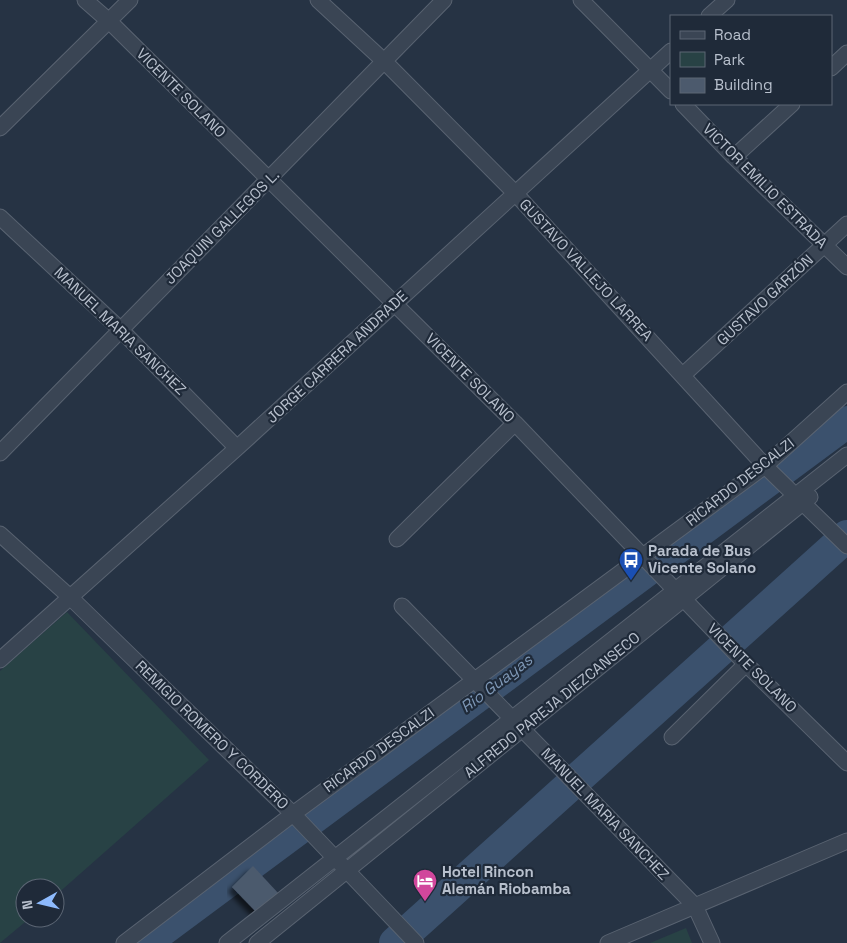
<svg xmlns="http://www.w3.org/2000/svg" width="847" height="943" viewBox="0 0 847 943" font-family="'Space Grotesk',sans-serif">
  <defs>
    <filter id="shadow"><feDropShadow dx="-4.5" dy="4.5" stdDeviation="2.5" flood-color="#0009"/></filter>
  </defs>
  <rect width="100%" height="100%" fill="#263344"/>
  <!-- green -->
  <path fill="#284245" d="M 67,612 L 209,760 L 55,896 L 55,888 L 25,888 L 25,918 L 30,918 L 0,943 L 0,671 Z
    M 686,928 L 692,943 L 650,943 Z"/>
  <g fill="none" stroke-linecap="round" stroke-linejoin="round">
    <!-- river -->
    <path stroke="#3b516d" stroke-width="32" d="M 145,943 L 847,422
      M 395,943 L 847,536"/>
  </g>
  <!-- building -->
  <path fill="#4c5a6d" filter="url(#shadow)" d="M 253,866 L 279,894 L 258,914 L 232,887 Z"/>
  <g fill="none" stroke-linecap="round" stroke-linejoin="round">
    <defs>
      <path id="minor" d="M 85,0 L 110,22 L 515,423 L 746,664 L 847,763
        M 318,0 L 385,62 L 515,193 L 765,466 L 847,546
        M 581,0 L 671,91
        M 709,16 L 727,0
        M 831,68 L 847,53
        M 683,104 L 734,157 L 847,267
        M 0,128 L 130,0
        M 734,157 L 792,104
        M 0,217 L 121,330 L 237,448
        M 683,375 L 847,224
        M 0,453 L 444,0
        M 0,534 L 70,597 L 293,814 L 416,943
        M 397,539 L 515,423
        M 402,606 L 695,906 L 712,943
        M 0,660 L 237,448 L 671,51
        M 672,737 L 746,664
        M 124,943 L 293,814 L 765,466 L 847,392
        M 227,943 L 847,455
        M 257,943 L 810,497
        M 608,943 L 847,841"/>
    </defs>
    <!-- minor casing -->
    <use href="#minor" stroke="#596371" stroke-width="17"/>
    <!-- minor -->
    <use href="#minor" stroke="#3a4554" stroke-width="15"/>
  </g>
  <!-- icons -->
  <defs>
    <symbol id="bus-pin" viewBox="-11 -11 22 30"><path d="M0 17L-7.5 6A9.5 9.5 0 1 1 7.5 6Z" fill="#1a4fb4" stroke="#1f2a39"/><path d="M-5-6H5V4H4V6H2V4H-2V6H-4V4H-5ZM-3.5-4V0h7V-4ZM-3.5 1.2v1.5H-2V1.2ZM2 1.2v1.5H3.5V1.2Z" fill="#fff"/></symbol>
    <symbol id="hotel-pin" viewBox="-11 -11 22 30"><path d="M0 17L-7.5 6A9.5 9.5 0 1 1 7.5 6Z" fill="#d1479c" stroke="#1f2a39"/><path d="M-6-4.5h1.5V1H6V5H4.5V3h-9V5H-6ZM-4 0a1.8 1.8 0 1 1 3.6 0ZM.5 0V-2.5h3Q6-2.5 6 0Z" fill="#fff"/></symbol>
  </defs>
  <g fill-rule="evenodd">
    <use href="#bus-pin" x="617" y="546" width="28" height="38"/>
    <use href="#hotel-pin" x="411" y="867" width="28" height="38"/>
  </g>
  <g text-anchor="middle" stroke-width="4.5" stroke-linejoin="round" paint-order="stroke">
    <!-- street labels -->
    <g font-size="15" fill="#b8c0cd" stroke="#1f2a39">
      <text transform="translate(181 93) rotate(45)" y="5">VICENTE SOLANO</text>
      <text transform="translate(765 186) rotate(45)" y="5">VICTOR EMILIO ESTRADA</text>
      <text transform="translate(222 227) rotate(-45)" y="5">JOAQUIN GALLEGOS L.</text>
      <text transform="translate(586 270) rotate(47)" y="5">GUSTAVO VALLEJO LARREA</text>
      <text transform="translate(765 300) rotate(-43)" y="5">GUSTAVO GARZÓN</text>
      <text transform="translate(120 331) rotate(44)" y="5">MANUEL MARIA SANCHEZ</text>
      <text transform="translate(337 357) rotate(-43)" y="5">JORGE CARRERA ANDRADE</text>
      <text transform="translate(470 378) rotate(45)" y="5">VICENTE SOLANO</text>
      <text transform="translate(740 482) rotate(-38)" y="5">RICARDO DESCALZI</text>
      <text transform="translate(752 668) rotate(45)" y="5">VICENTE SOLANO</text>
      <text transform="translate(552 705) rotate(-39)" y="5">ALFREDO PAREJA DIEZCANSECO</text>
      <text transform="translate(212 735) rotate(44)" y="5">REMIGIO ROMERO Y CORDERO</text>
      <text transform="translate(379 750) rotate(-36)" y="5">RICARDO DESCALZI</text>
      <text transform="translate(605 814) rotate(46)" y="5">MANUEL MARIA SANCHEZ</text>
    </g>
    <!-- poi labels -->
    <g font-size="15" font-weight="bold" fill="#b8c0cd" stroke="#1f2a39" text-anchor="start">
      <text x="648" y="556">Parada de Bus<tspan x="648" dy="17">Vicente Solano</tspan></text>
      <text x="442" y="877">Hotel Rincon<tspan x="442" dy="17">Alemán Riobamba</tspan></text>
    </g>
    <!-- water labels -->
    <g font-size="16" font-style="italic" fill="#7e97b5" stroke="#1f2a39">
      <text transform="translate(496 683) rotate(-37)" y="6">Rio Guayas</text>
    </g>
  </g>
  <!-- legend -->
  <rect x="670" y="15" width="162" height="90" fill="#1f2a39" stroke="#5c6674"/>
  <rect x="680" y="31" width="25" height="8" fill="#3a4554" stroke="#5c6674"/>
  <text x="714" y="40" font-size="15" fill="#b8c0cd">Road</text>
  <rect x="680" y="52" width="25" height="15" fill="#284245" stroke="#5c6674"/>
  <text x="714" y="65" font-size="15" fill="#b8c0cd">Park</text>
  <rect x="680" y="78" width="25" height="15" fill="#4c5a6d" stroke="#5c6674"/>
  <text x="714" y="90" font-size="15" fill="#b8c0cd">Building</text>
  <!-- north arrow -->
  <g transform="translate(40 903) rotate(262)"><circle r="24" fill="#1f2a39" stroke="#5c6674"/>
  <path d="M0-4L9 19L0 12L-9 19Z" fill="#8dbafd"/>
  <text y="-8" font-size="14" font-weight="bold" text-anchor="middle" fill="#b8c0cd">N</text>
  </g>
</svg>
